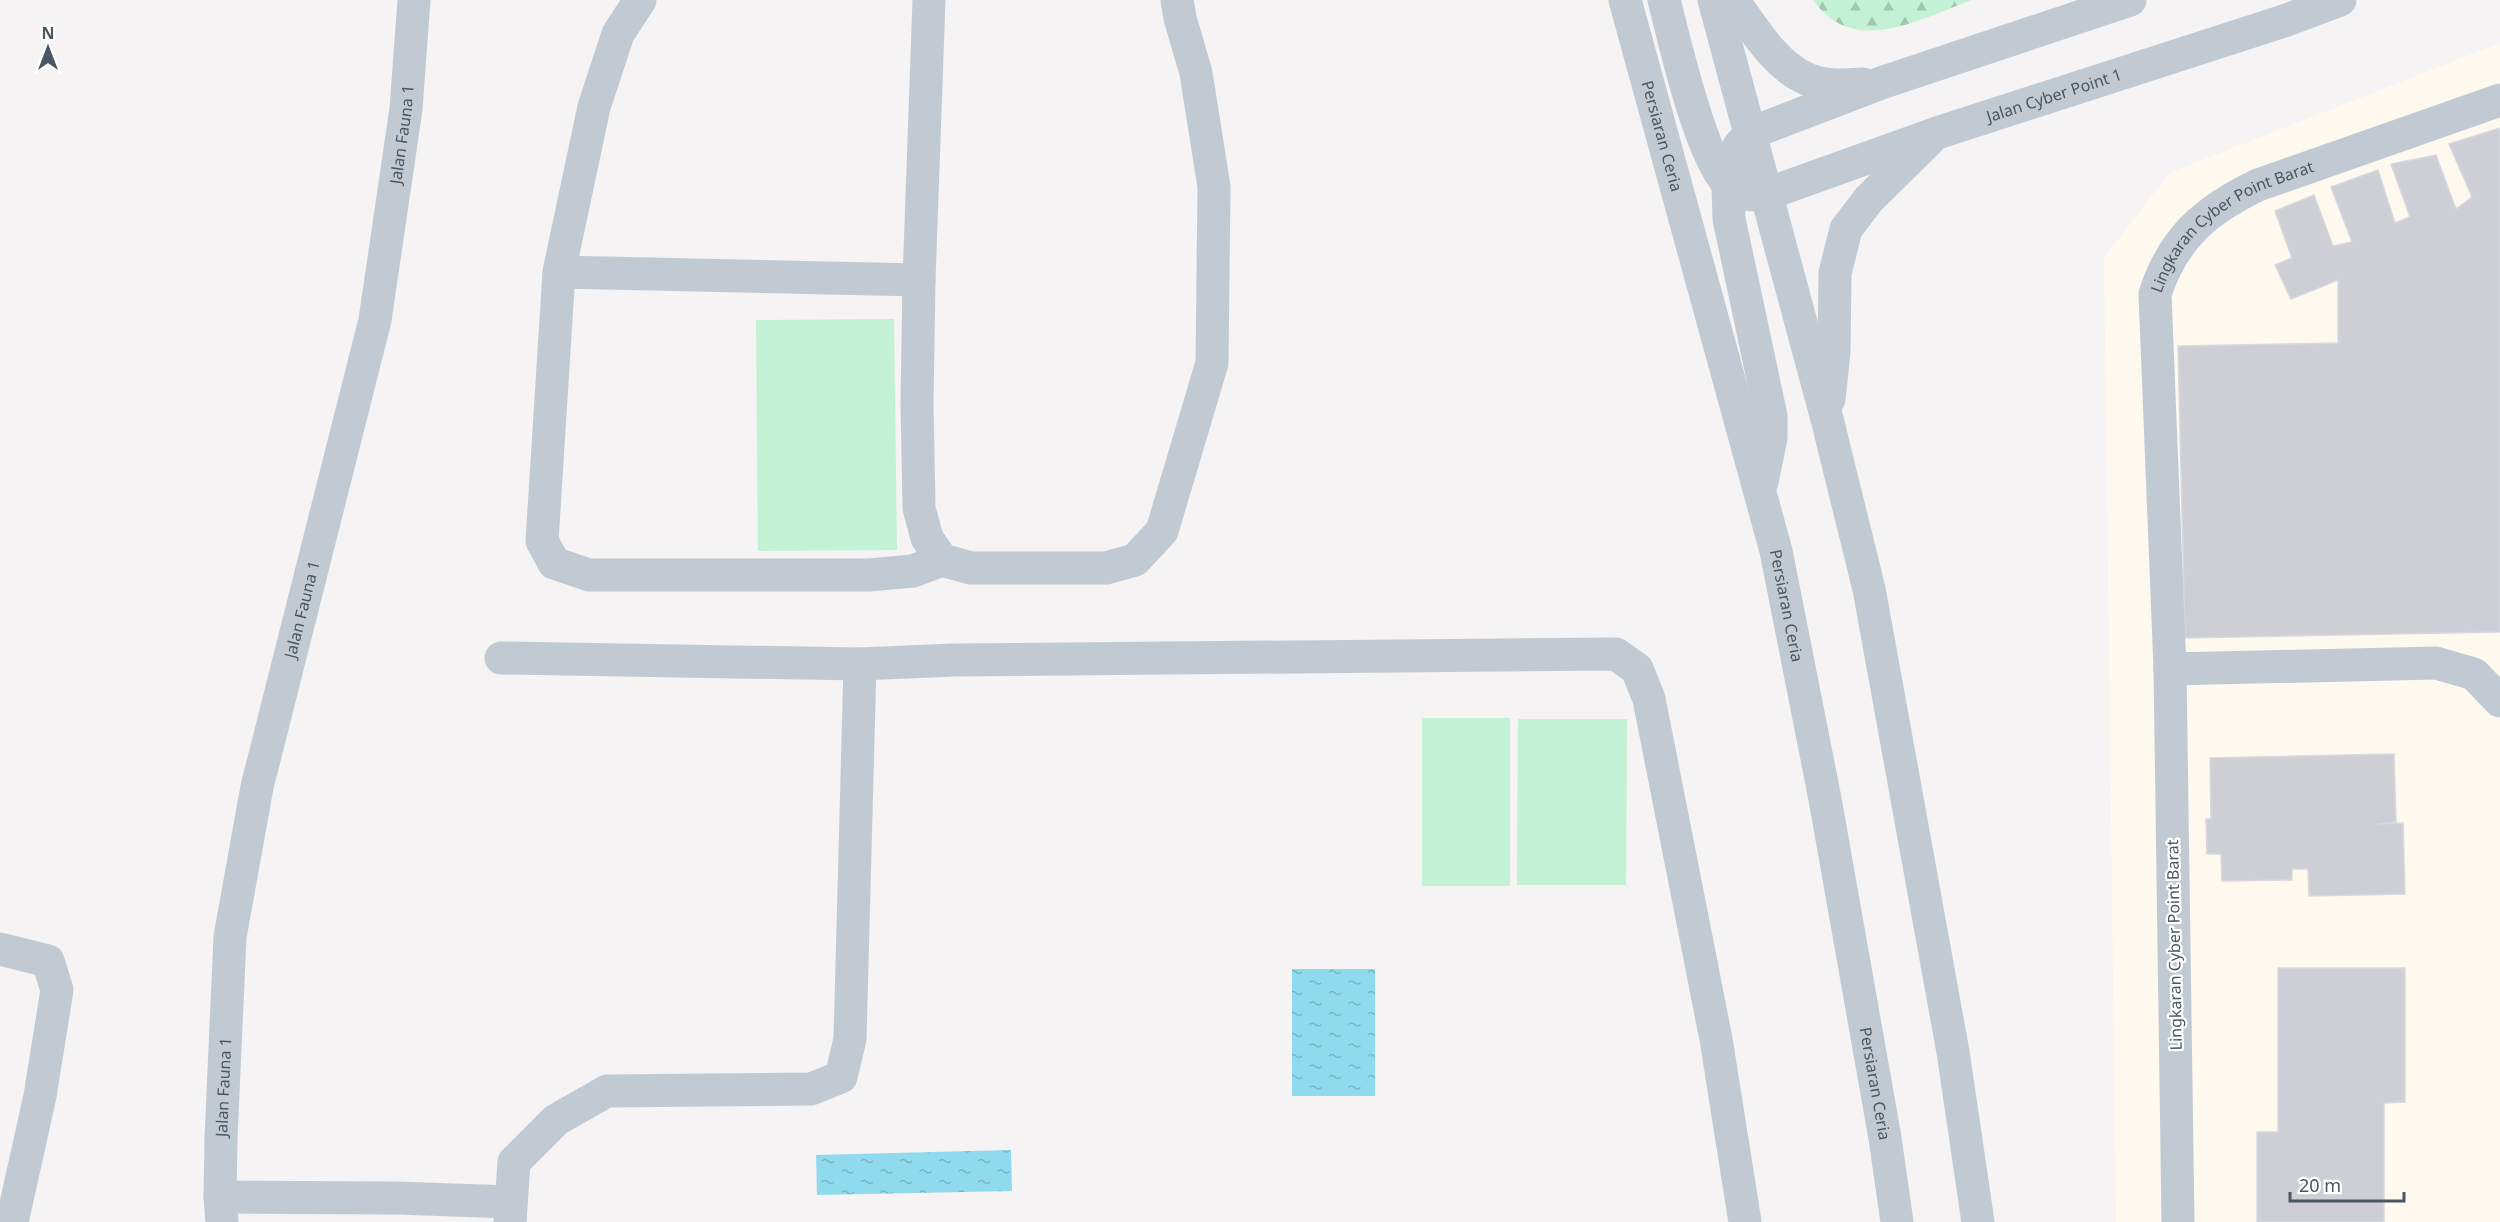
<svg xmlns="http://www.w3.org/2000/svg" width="2500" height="1222" viewBox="0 0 2500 1222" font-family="'Noto Sans',sans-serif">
  <defs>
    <pattern id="forest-firs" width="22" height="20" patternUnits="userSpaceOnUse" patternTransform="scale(1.5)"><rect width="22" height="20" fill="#c3f1d5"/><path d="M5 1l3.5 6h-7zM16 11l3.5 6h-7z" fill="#a0c6b0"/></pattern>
    <pattern id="water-ripples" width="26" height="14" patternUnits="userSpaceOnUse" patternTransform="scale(1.5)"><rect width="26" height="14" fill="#90daee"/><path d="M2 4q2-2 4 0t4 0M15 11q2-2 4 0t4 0" fill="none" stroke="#78b4c4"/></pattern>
  </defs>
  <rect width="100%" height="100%" fill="#f5f3f3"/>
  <!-- commercial -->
  <path fill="#fdf9ef" d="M 2500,43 L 2500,1222 L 2116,1222 L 2104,258 L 2169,173 Z"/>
  <!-- forest -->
  <path fill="url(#forest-firs)" d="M 1813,0 L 1972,0 C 1919,19 1854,58 1813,0 Z"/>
  <!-- pitch -->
  <path fill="#c3f1d5" d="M 894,319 L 897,550 L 758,551 L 756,320 Z
    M 1422,718 L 1510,718 L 1510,886 L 1422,886 Z
    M 1518,719 L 1627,719 L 1626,885 L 1517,885 Z"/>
  <!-- water -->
  <path fill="url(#water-ripples)" d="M 1292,969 L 1375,969 L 1375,1096 L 1292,1096 Z
    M 1011,1150 L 1012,1191 L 817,1195 L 816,1155 Z"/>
  <!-- building -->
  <path fill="#cdcfd5" stroke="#d7d9de" stroke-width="1.5" d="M 2500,128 L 2500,632 L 2185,638 L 2178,346 L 2338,343 L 2338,280 L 2291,299 L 2275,265 L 2292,258 L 2275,211 L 2314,195 L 2333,246 L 2352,242 L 2331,187 L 2378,170 L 2395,223 L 2410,217 L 2391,164 L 2436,155 L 2456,209 L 2472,197 L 2449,144 Z
    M 2394,754 L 2396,822 L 2377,824 L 2403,823 L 2405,894 L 2309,896 L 2308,869 L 2292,869 L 2292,880 L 2222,881 L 2221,854 L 2207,854 L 2206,819 L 2211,819 L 2210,758 Z
    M 2278,968 L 2405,968 L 2405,1102 L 2384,1103 L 2384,1222 L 2257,1222 L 2257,1132 L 2278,1132 Z"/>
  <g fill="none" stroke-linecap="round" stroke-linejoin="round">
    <!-- minor -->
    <g stroke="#c1cad2" stroke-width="33">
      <path d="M 640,0 L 618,34 L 594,107 L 559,272 L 542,541 L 554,563 L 589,575 L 869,575 L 913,571 L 942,560"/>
      <path d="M 929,0 L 919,280 L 917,403 L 919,508 L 927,538 L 942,560 L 971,568 L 1106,568 L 1135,560 L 1162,531 L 1212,363 L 1214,187 L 1196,73 L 1180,18 L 1177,0"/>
      <path id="s1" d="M 1625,0 L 1776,551 L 1825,799 L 1885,1138 L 1897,1222"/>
      <path id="s2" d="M 1664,0 C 1674,38 1703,173 1736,191 C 1745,196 1757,195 1767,194 L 1937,133 L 2284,21 L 2340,0"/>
      <path d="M 1714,0 L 1827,419 L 1869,589 L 1953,1052 L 1978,1222"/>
      <path d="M 1733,0 C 1753,27 1774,65 1807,79 C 1824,87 1845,85 1863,84"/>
      <path d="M 559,272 L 919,280"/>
      <path d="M 1829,399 L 1834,352 L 1835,273 L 1846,229 L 1869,199 L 1929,140"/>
      <path d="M 1762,482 L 1771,438 L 1771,416 L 1729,219 L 1728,185 L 1732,164 L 1739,146 L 1751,133 L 1881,83 L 2130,0"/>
      <path d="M 501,658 L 860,664 L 954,660 L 1616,654 L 1637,669 L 1649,699 L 1716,1039 L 1745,1222"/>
      <path d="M 2170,669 L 2436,663 L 2474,674 L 2500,701"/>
      <path d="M 0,949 L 48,961 L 57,990 L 40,1096 L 12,1222"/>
      <path d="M 220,1197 L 397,1198 L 511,1202"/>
      <path id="s3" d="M 222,1222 L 220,1197 L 221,1138 L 230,937 L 257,787 L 375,320 L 406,109 L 414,0"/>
      <path d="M 510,1222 L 514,1162 L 556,1120 L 607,1091 L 811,1089 L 841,1077 L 850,1039 L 860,664"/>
      <path id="s4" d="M 2178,1222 L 2170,669 L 2155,294 C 2173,238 2206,210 2258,185 L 2500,100"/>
    </g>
  </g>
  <g text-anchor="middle" stroke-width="4.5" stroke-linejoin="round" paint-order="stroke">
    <!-- street labels -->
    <g font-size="16" fill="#4a5661" stroke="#fff">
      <text dy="6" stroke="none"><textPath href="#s2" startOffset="542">Jalan Cyber Point 1</textPath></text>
      <text dy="6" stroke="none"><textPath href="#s3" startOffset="1107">Jalan Fauna 1</textPath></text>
      <text dy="6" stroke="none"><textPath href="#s1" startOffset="141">Persiaran Ceria</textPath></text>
      <text dy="6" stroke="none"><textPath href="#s4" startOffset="1036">Lingkaran Cyber Point Barat</textPath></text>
      <text dy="6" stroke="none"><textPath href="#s1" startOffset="627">Persiaran Ceria</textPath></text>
      <text dy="6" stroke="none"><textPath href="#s3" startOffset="621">Jalan Fauna 1</textPath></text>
      <text transform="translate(2174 945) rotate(-91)" y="6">Lingkaran Cyber Point Barat</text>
      <text dy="6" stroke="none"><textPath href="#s1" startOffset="1113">Persiaran Ceria</textPath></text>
      <text dy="6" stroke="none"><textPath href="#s3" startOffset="135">Jalan Fauna 1</textPath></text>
    </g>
  </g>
  <!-- north arrow -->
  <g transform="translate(48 48)" stroke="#ffffff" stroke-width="4.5" paint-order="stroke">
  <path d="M0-4.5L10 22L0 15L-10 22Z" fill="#4a5661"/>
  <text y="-9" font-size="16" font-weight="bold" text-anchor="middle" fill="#4a5661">N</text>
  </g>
  <!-- scale -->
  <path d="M2290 1192v9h114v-9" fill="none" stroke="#4a5661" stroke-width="3"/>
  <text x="2299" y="1192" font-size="18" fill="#4a5661" stroke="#ffffff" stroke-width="4.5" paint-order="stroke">20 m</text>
</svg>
